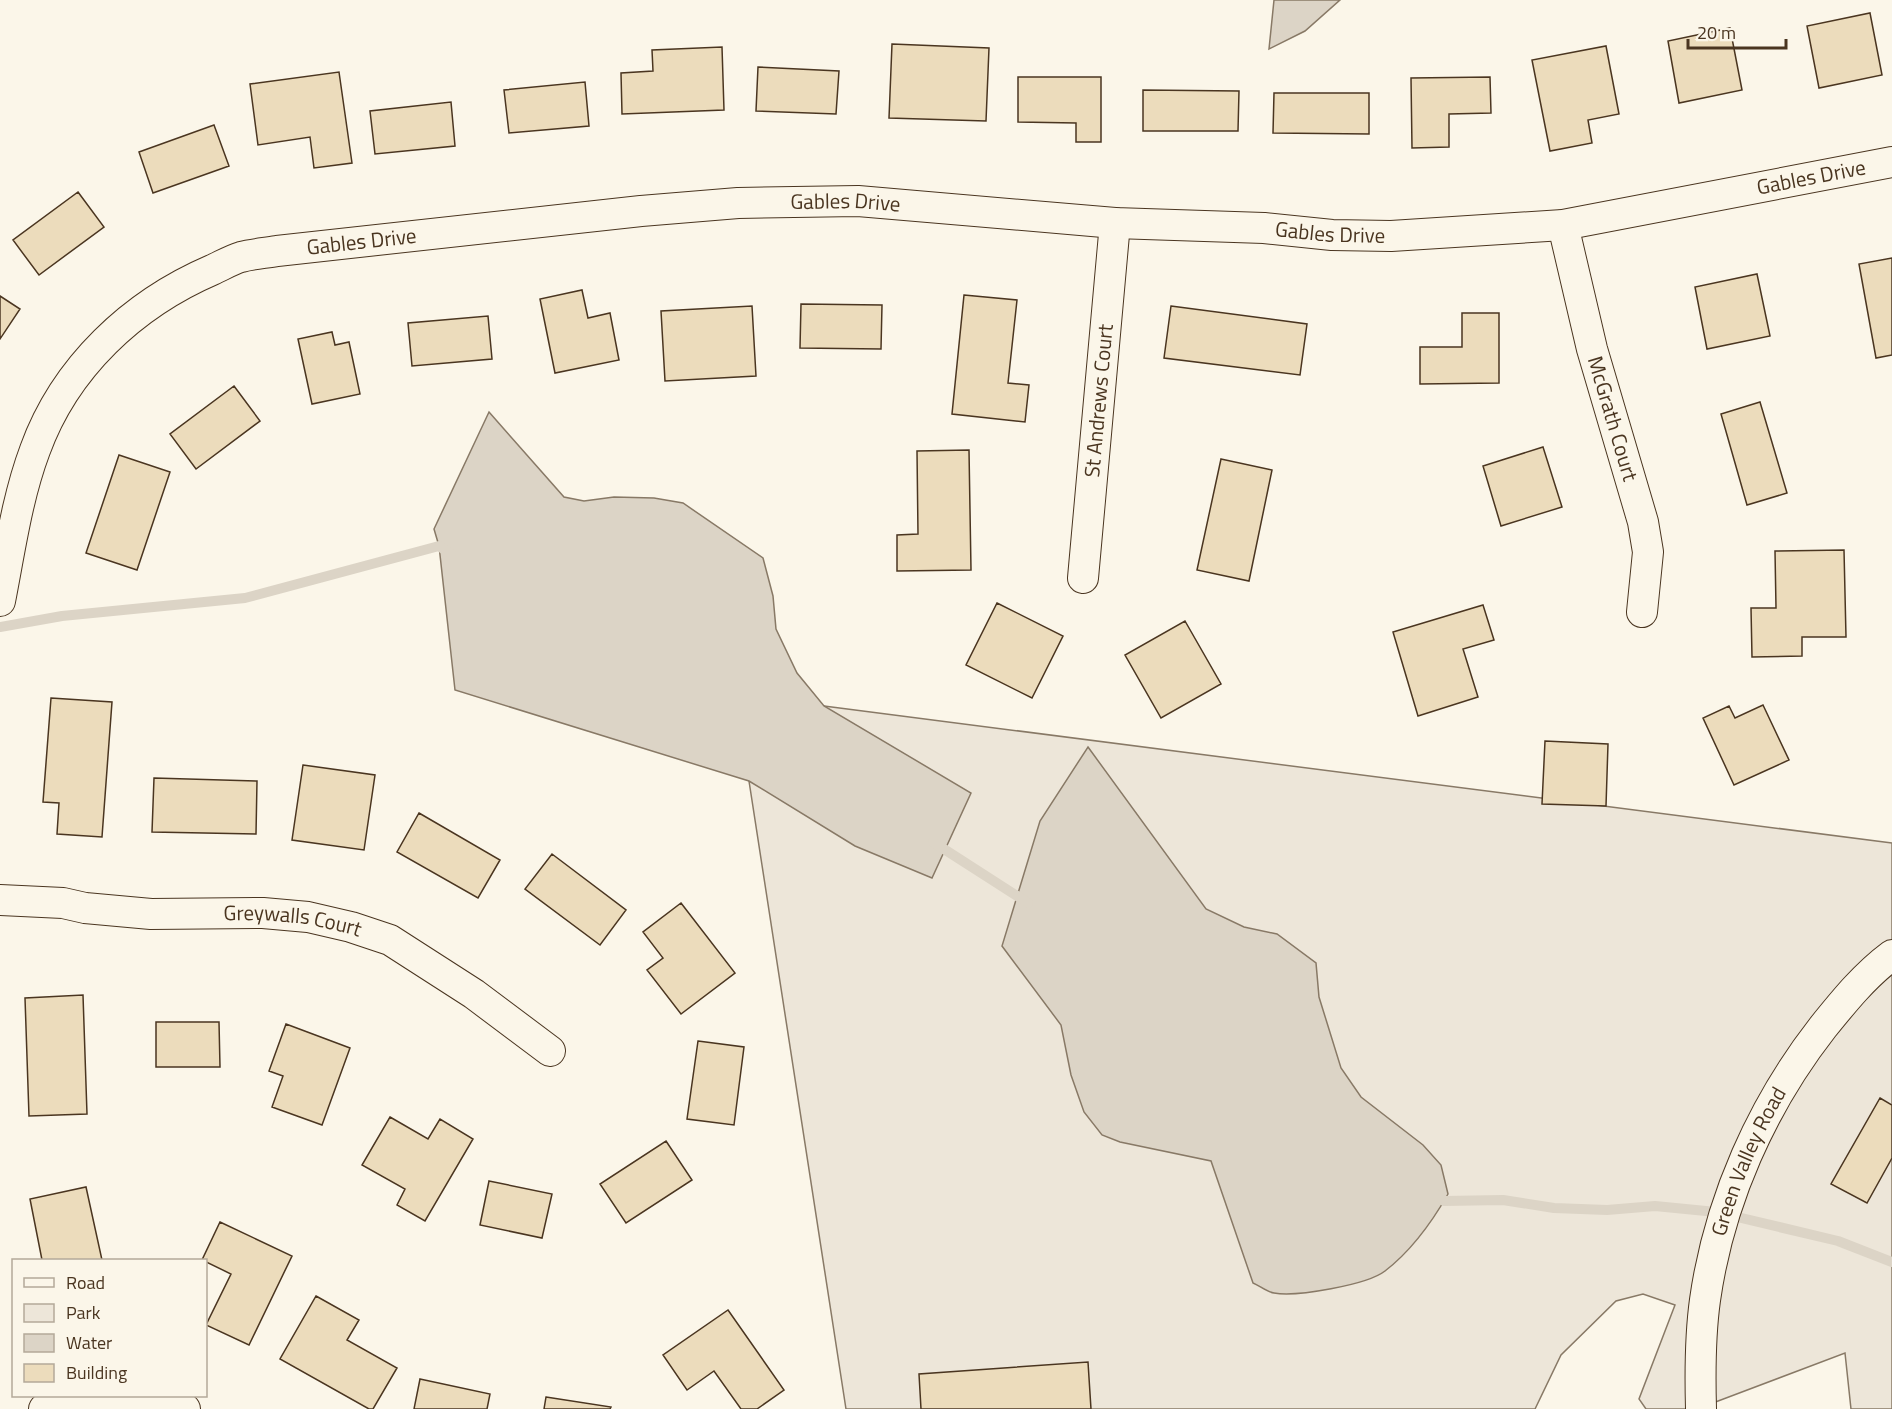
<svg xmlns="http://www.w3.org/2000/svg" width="1892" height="1409" viewBox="0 0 1892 1409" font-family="'Titillium Web',sans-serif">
  <rect width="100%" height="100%" fill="#fbf6e9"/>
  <!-- green -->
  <path fill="#ede6d9" stroke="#887966" stroke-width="1.5" d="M 824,706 L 1892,843 L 1892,1409 L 1851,1409 L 1845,1353 L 1697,1409 L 1646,1409 L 1639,1399 L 1675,1305 L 1643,1294 L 1616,1301 L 1561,1355 L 1535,1409 L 846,1409 L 749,781 Z"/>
  <!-- water -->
  <path fill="#dcd4c6" stroke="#887966" stroke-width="1.5" d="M 1274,0 L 1340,0 L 1305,31 L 1269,49 Z
    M 489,412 L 564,497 L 584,501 L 614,497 L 654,498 L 683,503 L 763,558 L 773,596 L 776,629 L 797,673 L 824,706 L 971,793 L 932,878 L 855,846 L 749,781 L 455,690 L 439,546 L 434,529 Z
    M 1088,747 L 1206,909 L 1244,927 L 1277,934 L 1316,963 L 1319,997 L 1341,1068 L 1361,1097 L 1423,1145 L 1441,1165 L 1448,1194 C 1432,1222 1411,1251 1385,1271 C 1367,1285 1296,1297 1274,1293 C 1267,1292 1260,1286 1253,1283 L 1211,1161 L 1120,1142 L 1102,1135 L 1084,1112 L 1071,1075 L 1061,1025 L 1002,946 L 1040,821 Z"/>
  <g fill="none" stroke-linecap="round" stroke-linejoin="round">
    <!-- stream -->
    <path stroke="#dcd4c6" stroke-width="10" d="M 0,627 L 62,616 L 245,598 L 439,546 L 451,554
      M 933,842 L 1028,903
      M 1434,1193 L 1444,1201 L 1503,1200 L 1554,1208 L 1607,1210 L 1655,1206 L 1716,1212 L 1838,1241 L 1892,1262"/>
  </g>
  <!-- building -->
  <path fill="#ecdcbc" stroke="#4a3520" stroke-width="1.5" d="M 1870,13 L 1882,75 L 1819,88 L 1807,26 Z
    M 1730,28 L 1742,90 L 1679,103 L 1668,41 Z
    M 892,44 L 989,48 L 986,121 L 889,118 Z
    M 1606,46 L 1619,114 L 1588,120 L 1592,143 L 1550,151 L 1532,60 Z
    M 722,47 L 724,110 L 622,114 L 621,73 L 653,71 L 652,50 Z
    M 758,67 L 839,71 L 836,114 L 756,111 Z
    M 339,72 L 352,163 L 314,168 L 310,137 L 258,145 L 250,84 Z
    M 1018,77 L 1101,77 L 1101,142 L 1076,142 L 1076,123 L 1018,122 Z
    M 1490,77 L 1491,113 L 1449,114 L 1449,147 L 1412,148 L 1411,78 Z
    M 585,82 L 589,126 L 509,133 L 504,90 Z
    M 1143,90 L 1239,91 L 1238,131 L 1143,131 Z
    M 1274,93 L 1369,93 L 1369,134 L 1273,133 Z
    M 451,102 L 455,146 L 375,154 L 370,111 Z
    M 214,125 L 229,166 L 153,193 L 139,152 Z
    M 78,192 L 104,227 L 39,275 L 13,240 Z
    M 1892,258 L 1892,355 L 1876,358 L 1859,264 Z
    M 1757,274 L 1770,336 L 1707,349 L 1695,287 Z
    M 582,290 L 588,318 L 610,313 L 619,360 L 555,373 L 540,299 Z
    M 964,295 L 1017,300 L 1008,383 L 1029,385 L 1025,422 L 952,414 Z
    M 0,296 L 20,309 L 0,339 Z
    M 801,304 L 882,305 L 881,349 L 800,348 Z
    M 752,306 L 756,376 L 665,381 L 661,311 Z
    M 1171,306 L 1307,324 L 1300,375 L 1164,358 Z
    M 1462,313 L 1499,313 L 1499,383 L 1420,384 L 1420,347 L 1462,347 Z
    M 488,316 L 492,359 L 412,366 L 408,323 Z
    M 332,332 L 335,345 L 349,342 L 360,394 L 312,404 L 298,339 Z
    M 234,386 L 260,421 L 196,469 L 170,434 Z
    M 1760,402 L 1787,493 L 1747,505 L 1721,414 Z
    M 1543,447 L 1562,507 L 1501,526 L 1483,466 Z
    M 969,450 L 971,570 L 897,571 L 897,535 L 918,534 L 917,451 Z
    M 119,455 L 170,472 L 137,570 L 86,553 Z
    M 1221,459 L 1272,470 L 1249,581 L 1197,570 Z
    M 1844,550 L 1846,637 L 1802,637 L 1802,656 L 1752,657 L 1751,608 L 1776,608 L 1775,551 Z
    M 997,603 L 1063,636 L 1032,698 L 966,665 Z
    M 1483,605 L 1494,640 L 1463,649 L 1478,697 L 1418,716 L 1393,632 Z
    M 1185,621 L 1221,684 L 1161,718 L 1125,655 Z
    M 51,698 L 112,702 L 102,837 L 57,834 L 59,803 L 43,802 Z
    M 1763,705 L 1789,760 L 1734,785 L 1703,718 L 1729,706 L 1735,718 Z
    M 1545,741 L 1608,744 L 1606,806 L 1542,804 Z
    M 303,765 L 375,775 L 364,850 L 292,840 Z
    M 154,778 L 257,781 L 256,834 L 152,832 Z
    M 419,813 L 500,860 L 478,898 L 397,852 Z
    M 552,854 L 626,910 L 600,945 L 525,889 Z
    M 681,903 L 735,973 L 681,1014 L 647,970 L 663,958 L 643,932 Z
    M 83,995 L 87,1114 L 29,1116 L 25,998 Z
    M 156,1022 L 219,1022 L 220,1067 L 156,1067 Z
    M 286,1024 L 350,1048 L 322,1125 L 272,1107 L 283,1076 L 269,1071 Z
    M 698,1041 L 744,1047 L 734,1125 L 687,1119 Z
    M 1880,1098 L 1892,1105 L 1892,1158 L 1867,1203 L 1831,1184 Z
    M 390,1117 L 428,1139 L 440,1119 L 473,1139 L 425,1221 L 397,1205 L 405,1189 L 362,1165 Z
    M 666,1141 L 692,1180 L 626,1223 L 600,1184 Z
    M 489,1181 L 552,1194 L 542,1238 L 480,1225 Z
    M 86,1187 L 102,1260 L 42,1260 L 30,1199 Z
    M 220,1222 L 292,1256 L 249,1345 L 206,1325 L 231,1274 L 202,1260 Z
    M 316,1296 L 359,1320 L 347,1340 L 397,1368 L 373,1409 L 369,1409 L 280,1359 Z
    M 728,1310 L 784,1390 L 757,1409 L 741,1409 L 714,1371 L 687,1390 L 663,1355 Z
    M 1088,1362 L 1091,1409 L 921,1409 L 919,1374 Z
    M 420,1379 L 490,1394 L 487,1409 L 414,1409 Z
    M 546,1397 L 611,1407 L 610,1409 L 544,1409 Z"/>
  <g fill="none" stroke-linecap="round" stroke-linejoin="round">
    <defs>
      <g id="street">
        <path id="s1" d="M 1563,225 L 1592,349 L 1643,522 L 1648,552 L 1642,612"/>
        <path id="s2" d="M 1083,578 L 1115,223"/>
        <path id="s3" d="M 0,601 C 10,550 17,498 35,450 C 65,367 133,304 212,270 C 221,266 231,260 241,257 C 252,254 266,253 277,251 L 641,211 L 738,203 L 858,201 L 1115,223 L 1264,228 L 1332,235 L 1391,236 L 1563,225 L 1892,162"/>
        <path id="s4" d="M 0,900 L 63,903 L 85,908 L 151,914 L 263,913 L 308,917 L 351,927 L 390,940 L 474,994 L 550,1051"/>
        <path d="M 44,1409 C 89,1397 140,1396 185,1409"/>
        <path id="s5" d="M 1701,1409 C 1700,1373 1700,1336 1705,1300 C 1719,1201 1762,1105 1823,1027 C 1844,1001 1865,975 1892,955"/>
      </g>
    </defs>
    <!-- street casing -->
    <use href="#street" stroke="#4a3520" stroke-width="32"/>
    <!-- street -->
    <use href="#street" stroke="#fbf6e9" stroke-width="30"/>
  </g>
  <g text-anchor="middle" stroke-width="4.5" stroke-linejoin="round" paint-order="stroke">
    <!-- street labels -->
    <g font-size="21" fill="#4a3520" stroke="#fbf6e9">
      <text dy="7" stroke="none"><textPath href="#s3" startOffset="2026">Gables Drive</textPath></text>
      <text dy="7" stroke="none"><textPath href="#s3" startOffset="1054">Gables Drive</textPath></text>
      <text dy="7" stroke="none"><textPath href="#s3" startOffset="1540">Gables Drive</textPath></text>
      <text dy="7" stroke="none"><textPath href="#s3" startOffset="568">Gables Drive</textPath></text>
      <text dy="7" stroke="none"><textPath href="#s2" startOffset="178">St Andrews Court</textPath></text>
      <text dy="7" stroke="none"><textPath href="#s1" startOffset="200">McGrath Court</textPath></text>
      <text dy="7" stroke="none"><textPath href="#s4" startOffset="294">Greywalls Court</textPath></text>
      <text dy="7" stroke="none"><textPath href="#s5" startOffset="255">Green Valley Road</textPath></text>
    </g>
  </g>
  <!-- legend -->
  <rect x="12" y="1259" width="195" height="138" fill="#fbf6e9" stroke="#b4a999" stroke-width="1.5"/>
  <rect x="24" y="1278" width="30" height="9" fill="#fbf6e9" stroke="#b4a999" stroke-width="1.5"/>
  <text x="66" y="1289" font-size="18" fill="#4a3520">Road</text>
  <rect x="24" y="1304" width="30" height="18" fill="#ede6d9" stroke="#b4a999" stroke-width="1.5"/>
  <text x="66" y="1319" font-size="18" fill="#4a3520">Park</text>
  <rect x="24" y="1334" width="30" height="18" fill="#dcd4c6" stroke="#b4a999" stroke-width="1.5"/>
  <text x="66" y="1349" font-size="18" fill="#4a3520">Water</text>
  <rect x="24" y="1364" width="30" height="18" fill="#ecdcbc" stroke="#b4a999" stroke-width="1.5"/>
  <text x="66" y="1379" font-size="18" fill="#4a3520">Building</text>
  <!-- scale -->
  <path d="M1688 39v9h98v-9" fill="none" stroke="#4a3520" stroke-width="3"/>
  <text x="1697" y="39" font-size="18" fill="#4a3520" stroke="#fbf6e9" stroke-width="4.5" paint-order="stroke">20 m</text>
</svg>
